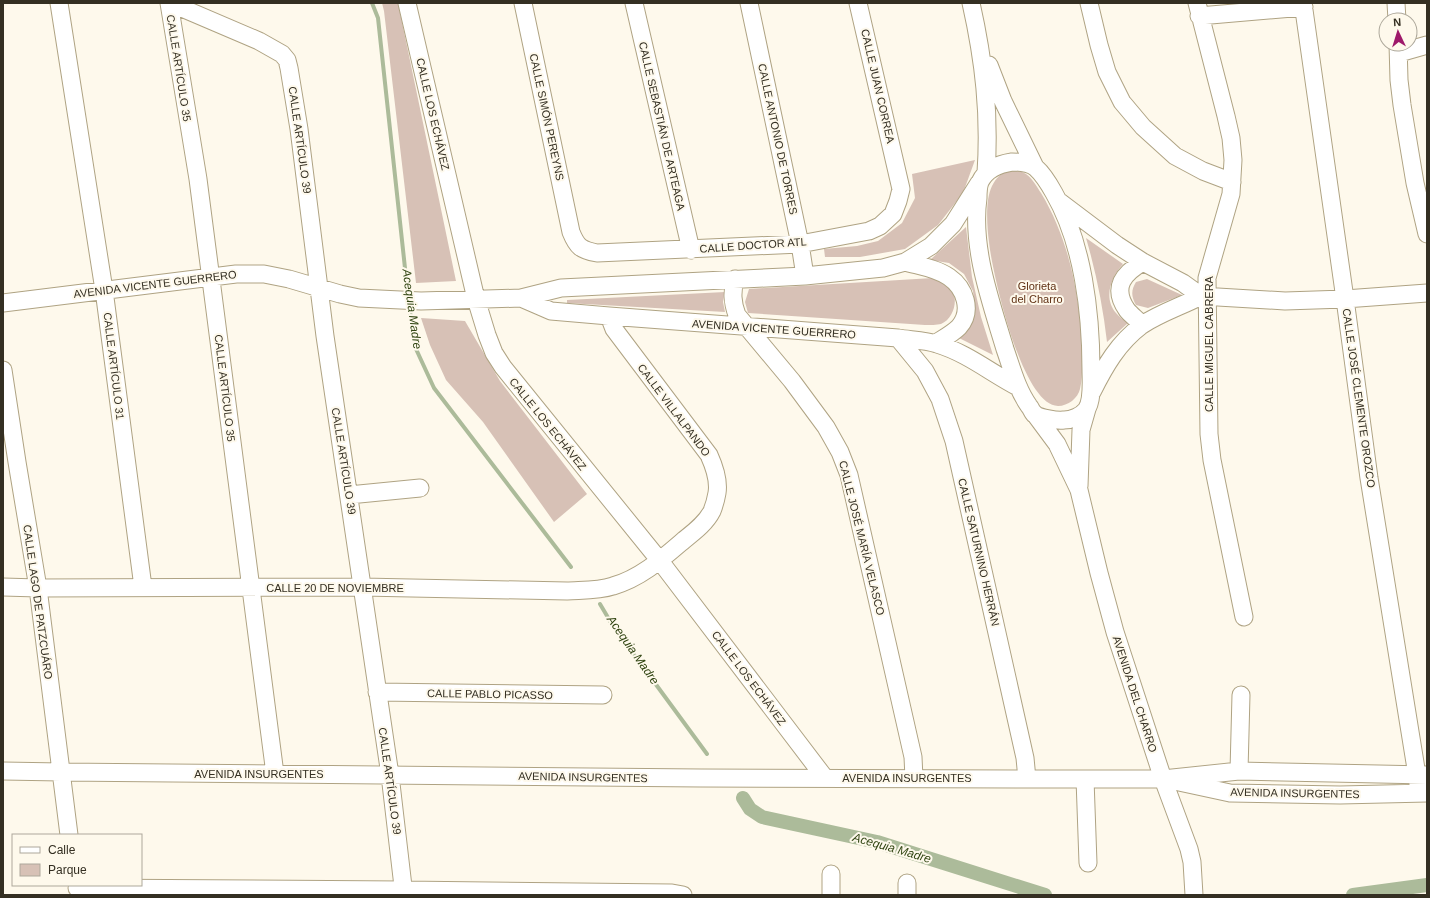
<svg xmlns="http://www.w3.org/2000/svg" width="1430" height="898" viewBox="0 0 1430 898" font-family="Arial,sans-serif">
  <rect width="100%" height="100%" fill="#fef9ec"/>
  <!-- green -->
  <path fill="#d7c1b6" d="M 382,3 L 398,3 L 456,281 L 416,283 L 384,11 Z
    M 975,160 L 963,193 L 938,225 L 905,249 L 860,257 L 825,257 L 824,249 L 857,246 L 878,241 L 902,223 L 915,198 L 912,174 Z
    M 1009,170 C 1015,170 1021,171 1026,174 C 1033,179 1037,187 1041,193 C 1069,239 1080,296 1082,349 C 1082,362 1083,376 1080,389 C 1078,398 1068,406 1058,406 C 1022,406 992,272 989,242 C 987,227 985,200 992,186 C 996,178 1001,173 1009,170 Z
    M 966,227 L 972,277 L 981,317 L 993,355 L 959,338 L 969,325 L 975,312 L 973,291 L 964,274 L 949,263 L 930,260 Z
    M 1086,238 L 1123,264 C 1111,277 1103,298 1116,313 C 1119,317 1124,320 1128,323 L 1107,342 C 1103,307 1096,272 1086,238 Z
    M 933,278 C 937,280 944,281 947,284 C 960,293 956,318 941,324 C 937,325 930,325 925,325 L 748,313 L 745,302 L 749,289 Z
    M 1147,279 L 1182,295 L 1148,308 L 1136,305 C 1131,296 1131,290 1136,282 Z
    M 725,292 L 723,302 L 725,312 L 567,303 L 567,300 Z
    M 421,318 L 465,321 L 500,381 L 587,494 L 554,522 L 483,422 L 446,380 L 430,345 Z"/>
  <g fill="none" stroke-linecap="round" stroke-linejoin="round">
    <!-- stream -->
    <path stroke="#acbb9a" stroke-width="4" d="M 372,3 L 378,18 L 408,296
      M 409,305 L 416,349 L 434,388 L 571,567
      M 600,604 L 613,626 L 707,754"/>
    <!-- canal -->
    <path stroke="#acbb9a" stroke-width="14" d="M 743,798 L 750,809 L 762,817 L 877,842 L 1045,895
      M 1353,895 L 1427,885"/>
    <defs>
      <path id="minor" d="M 59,3 L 104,290 L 143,587
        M 169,3 L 198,179 L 275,774
        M 170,3 L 259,41 L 282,54 L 287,60 L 289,68 L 299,129 L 325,336 L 390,775 L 404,895
        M 407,3 L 476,299 L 487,335 L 494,353 L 503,367 L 660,561 L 825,778
        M 523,3 L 571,232 C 577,247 581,250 597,253 L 800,244 L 869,231 L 880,226 L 893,214 L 898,201 L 901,189 L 858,3
        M 634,3 L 691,250
        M 749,3 L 800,244 L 805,276
        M 971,3 C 984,61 990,114 986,173
        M 1089,3 L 1099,45 L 1107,72 L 1122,102 L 1143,127 L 1175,156 L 1203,171 L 1232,182
        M 1197,3 L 1226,116 L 1231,138 L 1233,160 L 1231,194 L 1207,278 L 1209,434 L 1212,460 L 1244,617
        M 1303,3 L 1345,299 L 1369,478 L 1417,775 L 1419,793
        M 1396,3 L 1397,20
        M 1199,16 L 1304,7
        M 1398,44 L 1399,80 L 1402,105 L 1415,183 L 1427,234
        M 1399,53 L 1427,45
        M 989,65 L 1003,101 L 1035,167
        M 1012,162 C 1020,162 1030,163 1036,168 C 1044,175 1049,184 1054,193 C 1083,243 1091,313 1091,370 C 1091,380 1093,401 1086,410 C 1081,416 1072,420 1064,420 C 1057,421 1040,418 1034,414 C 1032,412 1031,408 1029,406 C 1017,389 1012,369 1005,349 C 991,302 971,248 978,198 C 978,193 978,187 980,182 C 986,169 999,164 1012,162 Z
        M 1060,202 L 1117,245 L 1143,262 L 1183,283 L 1201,296 L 1285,301 L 1345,299 L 1427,293
        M 905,262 C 919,266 936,268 949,277 C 965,288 973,311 959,327 C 952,334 944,338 936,343
        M 735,279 C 732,292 732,302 737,315 L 792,381 L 826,427 L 840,452 L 849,475 L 913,757 L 914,778
        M 521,298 L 551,311 L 609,316 L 898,338 C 910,340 925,340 937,344 C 967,353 991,373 1018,387
        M 3,303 L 236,274 L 264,274 L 289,279 L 340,294 L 359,298 L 421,301 L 521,298 L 561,288 L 805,276 L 883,268 L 905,262 L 931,246 L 953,224 L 979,183
        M 1142,325 C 1138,320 1131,315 1127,310 C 1111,287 1124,273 1143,262
        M 898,338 L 925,371 L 940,399 L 954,441 L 1025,758 L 1027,779
        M 3,370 L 17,462 L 38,588 L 69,835
        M 1092,392 C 1105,366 1118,343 1142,325 C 1160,313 1182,306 1201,296
        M 1034,413 L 1057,444 L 1079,490 L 1099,573 L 1115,632 L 1163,779 L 1189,849 L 1192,862 L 1194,895
        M 1079,486 L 1081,430 L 1087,409
        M 349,495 L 420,488
        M 3,587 L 38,588 L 362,587 L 567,591 C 582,590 598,591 613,586 C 641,578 663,558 684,540 C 694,532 706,523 712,511 C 714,506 716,499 717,493 C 719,481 714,466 709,455 L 614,329 L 609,316
        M 377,692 L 603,695
        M 3,771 L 61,772 L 701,778 L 1027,779 L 1163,779 L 1239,771 L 1427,775
        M 1239,771 L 1241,695
        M 1085,779 L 1088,863
        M 1179,782 L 1230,793 L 1340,795 L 1427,793
        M 831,874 L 831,895
        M 907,883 L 907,895
        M 77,888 L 403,890 L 672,893 L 683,895"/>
    </defs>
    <!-- minor casing -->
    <use href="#minor" stroke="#afa383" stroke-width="19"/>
    <!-- minor -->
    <use href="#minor" stroke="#fff" stroke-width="17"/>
  </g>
  <g text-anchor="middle" stroke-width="4" stroke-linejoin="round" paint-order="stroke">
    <!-- street labels -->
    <g font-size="11" fill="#342f22" stroke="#fef9ec">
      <text transform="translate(179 68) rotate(81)" y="4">CALLE ARTÍCULO 35</text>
      <text transform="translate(878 86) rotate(77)" y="4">CALLE JUAN CORREA</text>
      <text transform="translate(433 114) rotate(77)" y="4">CALLE LOS ECHÁVEZ</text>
      <text transform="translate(547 117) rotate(78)" y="4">CALLE SIMÓN PEREYNS</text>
      <text transform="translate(662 126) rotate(77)" y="4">CALLE SEBASTIÁN DE ARTEAGA</text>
      <text transform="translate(778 139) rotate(78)" y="4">CALLE ANTONIO DE TORRES</text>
      <text transform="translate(300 140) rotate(82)" y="4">CALLE ARTÍCULO 39</text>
      <text transform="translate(753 245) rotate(-4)" y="4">CALLE DOCTOR ATL</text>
      <text transform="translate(155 284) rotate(-7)" y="4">AVENIDA VICENTE GUERRERO</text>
      <text transform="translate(774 329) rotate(4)" y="4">AVENIDA VICENTE GUERRERO</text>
      <text transform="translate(1209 344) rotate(-90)" y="4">CALLE MIGUEL CABRERA</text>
      <text transform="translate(114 366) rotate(83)" y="4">CALLE ARTÍCULO 31</text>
      <text transform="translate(225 388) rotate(83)" y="4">CALLE ARTÍCULO 35</text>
      <text transform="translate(1359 398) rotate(82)" y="4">CALLE JOSÉ CLEMENTE OROZCO</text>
      <text transform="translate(674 410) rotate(53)" y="4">CALLE VILLALPANDO</text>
      <text transform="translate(548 424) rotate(51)" y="4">CALLE LOS ECHÁVEZ</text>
      <text transform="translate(344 461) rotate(81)" y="4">CALLE ARTÍCULO 39</text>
      <text transform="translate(862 538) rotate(76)" y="4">CALLE JOSÉ MARÍA VELASCO</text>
      <text transform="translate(979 552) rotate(77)" y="4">CALLE SATURNINO HERRÁN</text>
      <text x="335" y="592">CALLE 20 DE NOVIEMBRE</text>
      <text transform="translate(38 602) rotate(82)" y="4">CALLE LAGO DE PATZCUÁRO</text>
      <text transform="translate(749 678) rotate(53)" y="4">CALLE LOS ECHÁVEZ</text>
      <text transform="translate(490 694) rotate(1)" y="4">CALLE PABLO PICASSO</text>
      <text transform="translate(1135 694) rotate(72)" y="4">AVENIDA DEL CHARRO</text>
      <text x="259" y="778">AVENIDA INSURGENTES</text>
      <text transform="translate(583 777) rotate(1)" y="4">AVENIDA INSURGENTES</text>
      <text x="907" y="782">AVENIDA INSURGENTES</text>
      <text transform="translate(390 781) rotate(82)" y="4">CALLE ARTÍCULO 39</text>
      <text transform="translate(1295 793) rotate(1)" y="4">AVENIDA INSURGENTES</text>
    </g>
    <!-- park labels -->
    <g font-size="11" fill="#603114" stroke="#fef9ec">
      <text x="1037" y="290">Glorieta<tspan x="1037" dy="13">del Charro</tspan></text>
    </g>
    <!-- water labels -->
    <g font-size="12" font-style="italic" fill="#304411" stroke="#fef9ec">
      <text transform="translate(412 309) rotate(82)" y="4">Acequia Madre</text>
      <text transform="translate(633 650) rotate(55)" y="4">Acequia Madre</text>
      <text transform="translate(892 848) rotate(16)" y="4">Acequia Madre</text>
    </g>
  </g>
  <!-- border -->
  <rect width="1430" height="898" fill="none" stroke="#342f22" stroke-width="8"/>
  <!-- legend -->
  <rect x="12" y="834" width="130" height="52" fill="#fef9ec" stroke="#ada89b"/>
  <rect x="20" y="847" width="20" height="6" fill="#ffffff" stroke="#ada89b"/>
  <text x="48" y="854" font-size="12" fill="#342f22">Calle</text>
  <rect x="20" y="864" width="20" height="12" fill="#d7c1b6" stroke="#ada89b"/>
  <text x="48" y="874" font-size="12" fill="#342f22">Parque</text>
  <!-- north arrow -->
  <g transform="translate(1398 32) rotate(356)"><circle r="19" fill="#fef9ec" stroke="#ada89b"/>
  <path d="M0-3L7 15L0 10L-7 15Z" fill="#9e196a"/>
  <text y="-6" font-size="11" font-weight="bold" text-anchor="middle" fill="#342f22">N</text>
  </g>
</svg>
